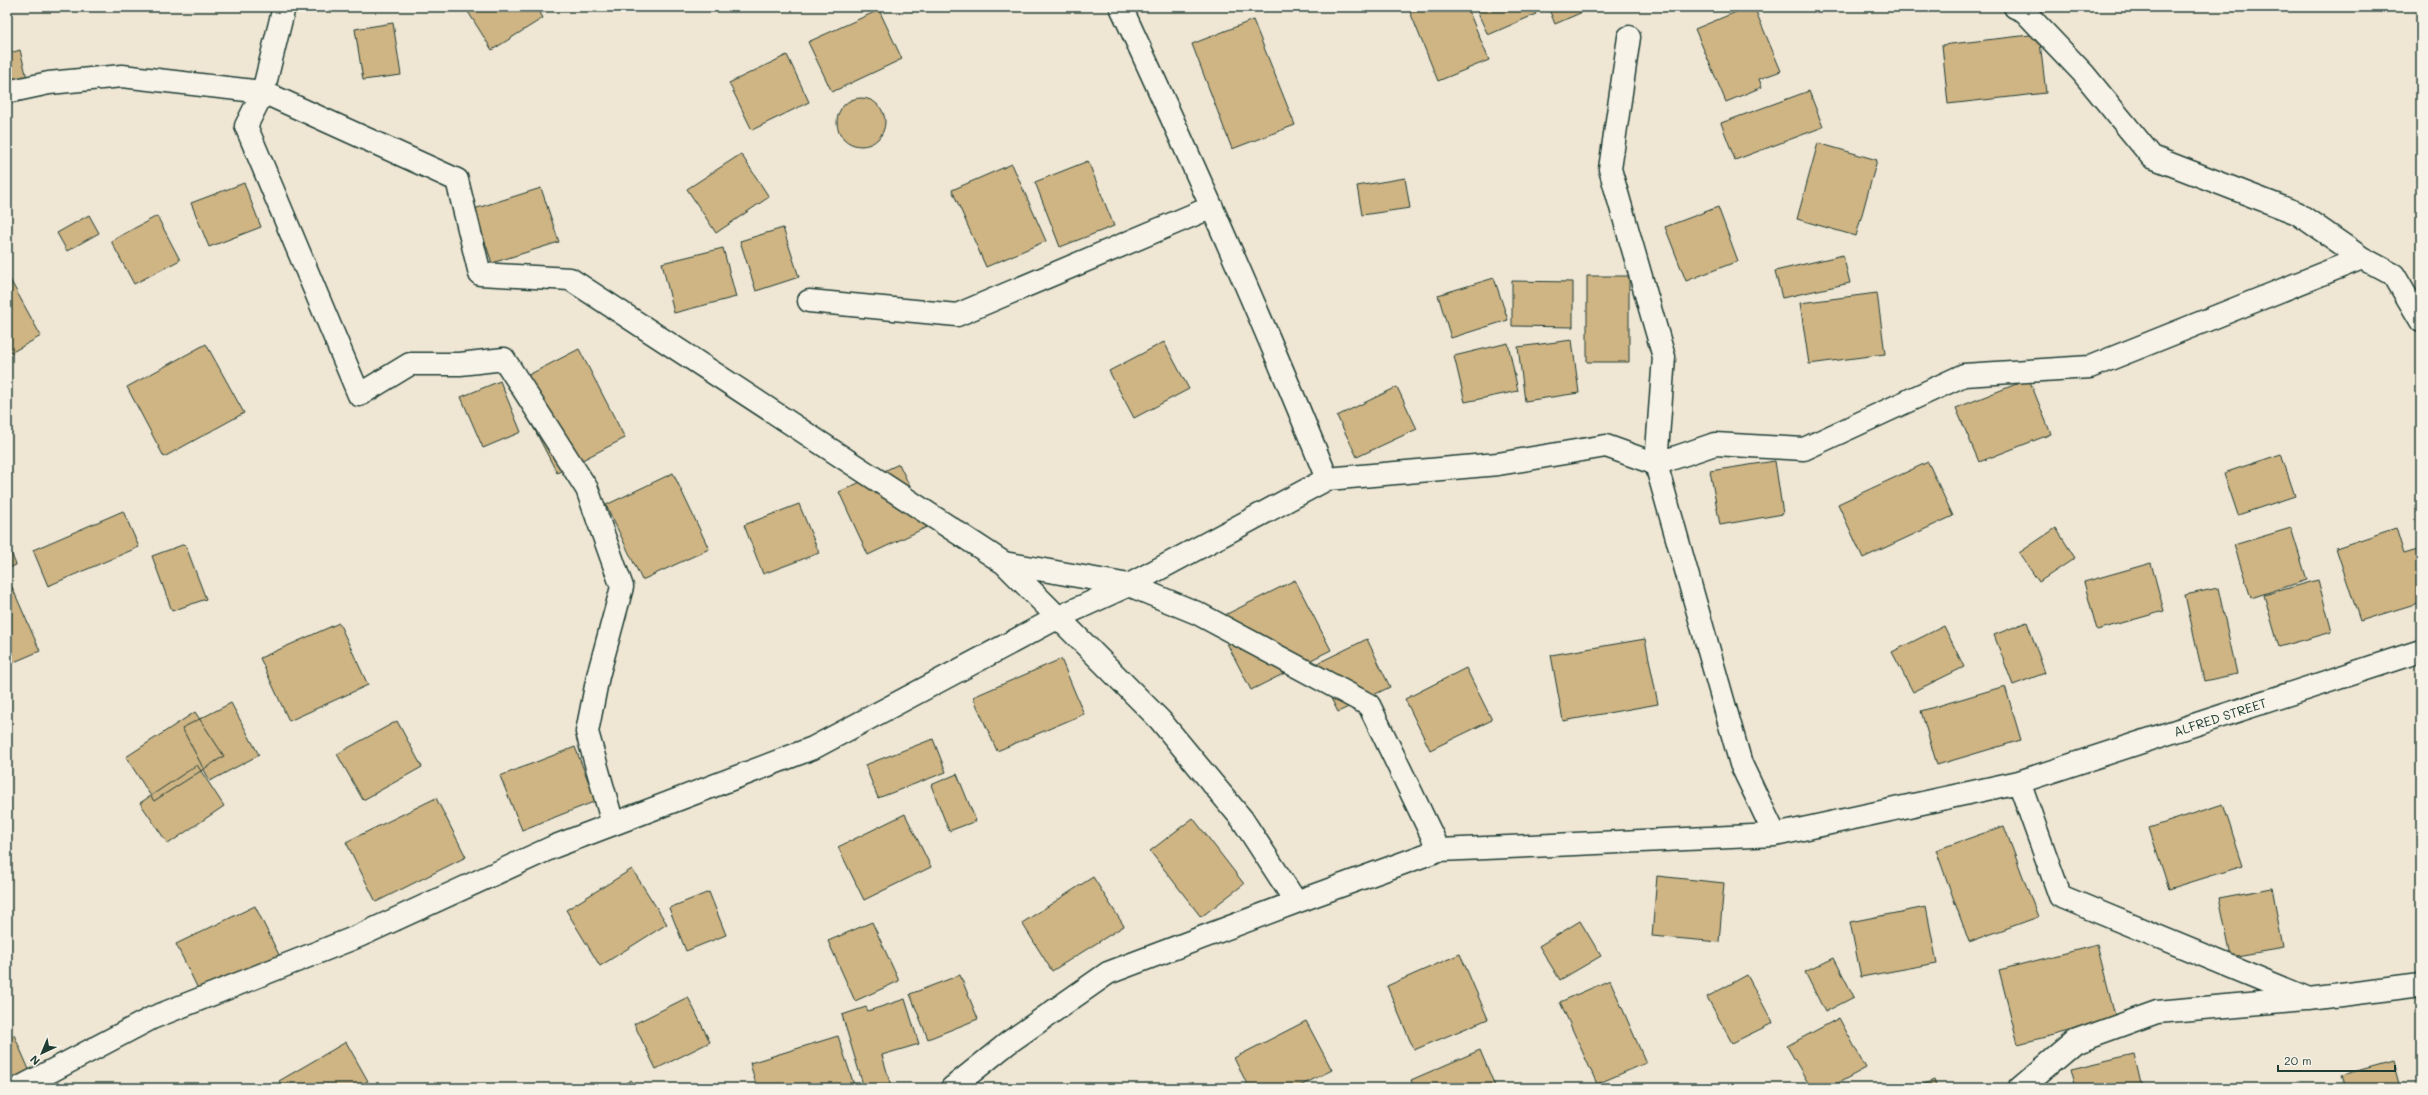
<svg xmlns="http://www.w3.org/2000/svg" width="2428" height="1095" viewBox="0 0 2428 1095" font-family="Mali,sans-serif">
  <rect width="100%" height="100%" fill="#efe6d4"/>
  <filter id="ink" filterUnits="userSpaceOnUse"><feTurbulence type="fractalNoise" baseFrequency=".025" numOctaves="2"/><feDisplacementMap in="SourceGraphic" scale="8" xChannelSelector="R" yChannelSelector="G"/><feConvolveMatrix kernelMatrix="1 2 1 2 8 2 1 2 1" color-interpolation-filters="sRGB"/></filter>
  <g filter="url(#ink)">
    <!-- building -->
    <path fill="#cfb484" stroke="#1f3d34" d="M 465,7 L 537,7 L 543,18 L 492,50 Z
      M 1408,7 L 1467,7 L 1489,60 L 1438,81 Z
      M 1475,7 L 1532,7 L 1536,14 L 1488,35 Z
      M 1548,7 L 1594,7 L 1555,24 Z
      M 1748,7 L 1754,7 L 1781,71 L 1759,79 L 1762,87 L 1726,102 L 1695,29 Z
      M 879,10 L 902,59 L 832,92 L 808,42 Z
      M 1253,20 L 1295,125 L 1232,149 L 1192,44 Z
      M 393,23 L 401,75 L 363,80 L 355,29 Z
      M 2039,34 L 2046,93 L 1948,104 L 1942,45 Z
      M 20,50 L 28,82 L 7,88 L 7,54 Z
      M 787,55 L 809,102 L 752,130 L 729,83 Z
      M 1809,91 L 1823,127 L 1735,160 L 1721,123 Z
      M837 122a24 24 0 1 1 48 0a24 24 0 1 1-48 0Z
      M 1818,143 L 1877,160 L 1856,236 L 1797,219 Z
      M 741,154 L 769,197 L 716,233 L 687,189 Z
      M 1088,161 L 1114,226 L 1060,247 L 1035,182 Z
      M 1012,164 L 1046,241 L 986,267 L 952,190 Z
      M 1405,178 L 1410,208 L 1362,215 L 1357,186 Z
      M 244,183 L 261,227 L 209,247 L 191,203 Z
      M 541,188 L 559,242 L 492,263 L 474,209 Z
      M 1718,207 L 1738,261 L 1686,281 L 1665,227 Z
      M 89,215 L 99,233 L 67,251 L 57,233 Z
      M 157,216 L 180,260 L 134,284 L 111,241 Z
      M 783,228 L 799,277 L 756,291 L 740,241 Z
      M 723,248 L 736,297 L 674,313 L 662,263 Z
      M 1843,255 L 1850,283 L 1782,298 L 1775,271 Z
      M 7,274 L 41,336 L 7,355 Z
      M 1587,276 L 1629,276 L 1629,362 L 1587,362 Z
      M 1494,278 L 1508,320 L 1451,338 L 1438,295 Z
      M 1512,281 L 1573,282 L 1573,327 L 1512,326 Z
      M 1877,293 L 1885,354 L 1809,364 L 1800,303 Z
      M 1572,340 L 1579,393 L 1525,401 L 1518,347 Z
      M 1164,342 L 1189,389 L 1134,418 L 1109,371 Z
      M 1508,343 L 1518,391 L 1465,402 L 1454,356 Z
      M 206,344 L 244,413 L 164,457 L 127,387 Z
      M 579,349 L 625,438 L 557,473 L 511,384 Z
      M 2029,379 L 2051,434 L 1979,462 L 1956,408 Z
      M 500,381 L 521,432 L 483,448 L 461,397 Z
      M 1397,387 L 1417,429 L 1357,457 L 1337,416 Z
      M 2281,454 L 2295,496 L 2238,515 L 2224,473 Z
      M 1775,461 L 1783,514 L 1720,525 L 1710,471 Z
      M 1928,462 L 1953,516 L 1863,558 L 1838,504 Z
      M 899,464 L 929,526 L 868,555 L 839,492 Z
      M 673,473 L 709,549 L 642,580 L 606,505 Z
      M 799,504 L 819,553 L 763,574 L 744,525 Z
      M 123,511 L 139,547 L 48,586 L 33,550 Z
      M 2056,528 L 2075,558 L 2039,582 L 2019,553 Z
      M 2291,528 L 2307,580 L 2251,598 L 2234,545 Z
      M 2396,528 L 2404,554 L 2421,549 L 2421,602 L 2360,621 L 2336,548 Z
      M 7,542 L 16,565 L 7,569 Z
      M 185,544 L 206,599 L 172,611 L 152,556 Z
      M 2151,563 L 2164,611 L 2097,630 L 2084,582 Z
      M 1295,580 L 1331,650 L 1251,690 L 1215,620 Z
      M 2318,580 L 2332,632 L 2279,647 L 2264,595 Z
      M 12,587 L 40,651 L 7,665 L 7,589 Z
      M 2218,588 L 2237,674 L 2204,681 L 2185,595 Z
      M 2027,622 L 2045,673 L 2013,685 L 1994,635 Z
      M 339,623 L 368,685 L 289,721 L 260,658 Z
      M 1944,626 L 1964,667 L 1913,692 L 1892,652 Z
      M 1367,639 L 1390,687 L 1338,712 L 1314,665 Z
      M 1645,639 L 1658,704 L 1563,721 L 1551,655 Z
      M 1061,659 L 1084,714 L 997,751 L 973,697 Z
      M 1466,668 L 1492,720 L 1430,750 L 1405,699 Z
      M 2005,686 L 2021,740 L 1937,765 L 1921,711 Z
      M 231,703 L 259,755 L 210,781 L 182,728 Z
      M 195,712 L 224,756 L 154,801 L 126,757 Z
      M 397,721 L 422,767 L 363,800 L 337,754 Z
      M 933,739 L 946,772 L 878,798 L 865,765 Z
      M 575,747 L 596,801 L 522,830 L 500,776 Z
      M 197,765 L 224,806 L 168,844 L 140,803 Z
      M 957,774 L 976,821 L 949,831 L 931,785 Z
      M 436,798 L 466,857 L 376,902 L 346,842 Z
      M 2223,804 L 2243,866 L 2169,889 L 2149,828 Z
      M 905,814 L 931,867 L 864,900 L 838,847 Z
      M 1193,818 L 1244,884 L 1201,917 L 1150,851 Z
      M 2004,826 L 2038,917 L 1969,942 L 1936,850 Z
      M 632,869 L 667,924 L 600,966 L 566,910 Z
      M 1657,876 L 1724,883 L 1719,942 L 1652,936 Z
      M 1093,877 L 1124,926 L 1052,971 L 1022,923 Z
      M 2272,888 L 2283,948 L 2231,957 L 2219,898 Z
      M 709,892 L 726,935 L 686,951 L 669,908 Z
      M 255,906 L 283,963 L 204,1001 L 176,944 Z
      M 1926,907 L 1937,963 L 1861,977 L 1850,922 Z
      M 1580,921 L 1601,956 L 1560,980 L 1539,946 Z
      M 872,922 L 899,981 L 855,1001 L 828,941 Z
      M 2097,945 L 2116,1019 L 2018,1044 L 1999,970 Z
      M 1460,954 L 1488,1019 L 1414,1050 L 1387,986 Z
      M 1834,958 L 1854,997 L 1825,1012 L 1805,972 Z
      M 960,975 L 978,1019 L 928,1039 L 910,994 Z
      M 1747,975 L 1773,1023 L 1732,1043 L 1707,997 Z
      M 1610,980 L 1646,1063 L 1597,1084 L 1560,1002 Z
      M 688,997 L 710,1042 L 656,1069 L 634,1024 Z
      M 905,999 L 919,1044 L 882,1055 L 891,1086 L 864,1088 L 842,1015 L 866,1007 L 868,1011 Z
      M 1839,1018 L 1866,1068 L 1829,1088 L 1811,1088 L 1787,1046 Z
      M 1306,1021 L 1332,1070 L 1296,1088 L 1249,1088 L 1234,1058 Z
      M 14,1035 L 37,1088 L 7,1088 L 7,1038 Z
      M 838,1036 L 855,1088 L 757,1088 L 750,1063 Z
      M 346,1042 L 368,1081 L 355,1088 L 283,1088 L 279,1081 Z
      M 1480,1050 L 1495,1086 L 1490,1088 L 1414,1088 L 1411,1080 Z
      M 2134,1054 L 2142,1088 L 2075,1088 L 2070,1069 Z
      M 2393,1061 L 2400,1088 L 2346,1088 L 2342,1075 Z
      M 631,1080 L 636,1088 L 618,1088 Z
      M 1934,1080 L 1937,1088 L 1914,1088 Z"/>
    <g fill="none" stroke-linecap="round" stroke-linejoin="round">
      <defs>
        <path id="minor" d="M 284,7 L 263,92 L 246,126 L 359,395 L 410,364 L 460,364 L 504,359 L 587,489 L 622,587 L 598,676 L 587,732 L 613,824
          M 1121,7 C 1193,163 1263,319 1327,479 L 1498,464 L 1606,446 L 1656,464 L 1741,764 L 1775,835
          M 2015,7 L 2024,11 L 2083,73 L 2152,157 L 2297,213 L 2362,258
          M 1629,37 L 1610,169 L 1664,357 L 1656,464 L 1715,444 L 1804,449 L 1964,375 L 2090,367 L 2362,258 L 2394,275 L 2421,321
          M 7,92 L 49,83 L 122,76 L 263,92 L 457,180 L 480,274 L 570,279 L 1004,563 L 1129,585 L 1197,613 L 1369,705 L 1439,850 L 1775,835 L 2019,782 L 2060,896 L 2309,999 L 2421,985
          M 809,301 L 957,315 L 1212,207
          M 1004,563 L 1160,720 L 1242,819 L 1296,902 L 1439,850
          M 2019,782 L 2421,651
          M 19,1088 L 152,1018 L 359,936 L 553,847 L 813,748 L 1059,617 L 1129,585 L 1327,479
          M 952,1088 L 1008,1043 L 1108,973 L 1296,902
          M 2020,1088 L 2074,1042 L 2157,1012 L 2306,999"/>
      </defs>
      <!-- minor casing -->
      <use href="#minor" stroke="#1f3d34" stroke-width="25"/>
      <!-- minor -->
      <use href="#minor" stroke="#f7f3e8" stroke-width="22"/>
    </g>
  </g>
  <g text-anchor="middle" stroke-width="4" stroke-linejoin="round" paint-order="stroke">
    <!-- street labels -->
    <g font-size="13" fill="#1f3d34" stroke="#f7f3e8">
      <text transform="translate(2220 717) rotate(-18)" y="5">ALFRED STREET</text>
    </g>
  </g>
  <!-- margin -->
  <rect width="2428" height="1095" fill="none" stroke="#f7f3e8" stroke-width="24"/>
  <rect x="12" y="12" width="2404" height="1071" fill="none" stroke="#1f3d34" stroke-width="1.5" filter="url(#ink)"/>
  <!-- north arrow -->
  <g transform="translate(42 1053) rotate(224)" stroke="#f7f3e8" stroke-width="3" paint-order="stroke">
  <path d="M0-3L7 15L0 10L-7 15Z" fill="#1f3d34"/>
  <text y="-6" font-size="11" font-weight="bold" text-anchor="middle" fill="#1f3d34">N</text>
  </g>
  <!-- scale -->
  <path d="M2278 1065v6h117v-6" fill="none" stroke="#1f3d34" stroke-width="2"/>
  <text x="2284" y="1065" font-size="12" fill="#1f3d34" stroke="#f7f3e8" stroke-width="3" paint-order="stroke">20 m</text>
</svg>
